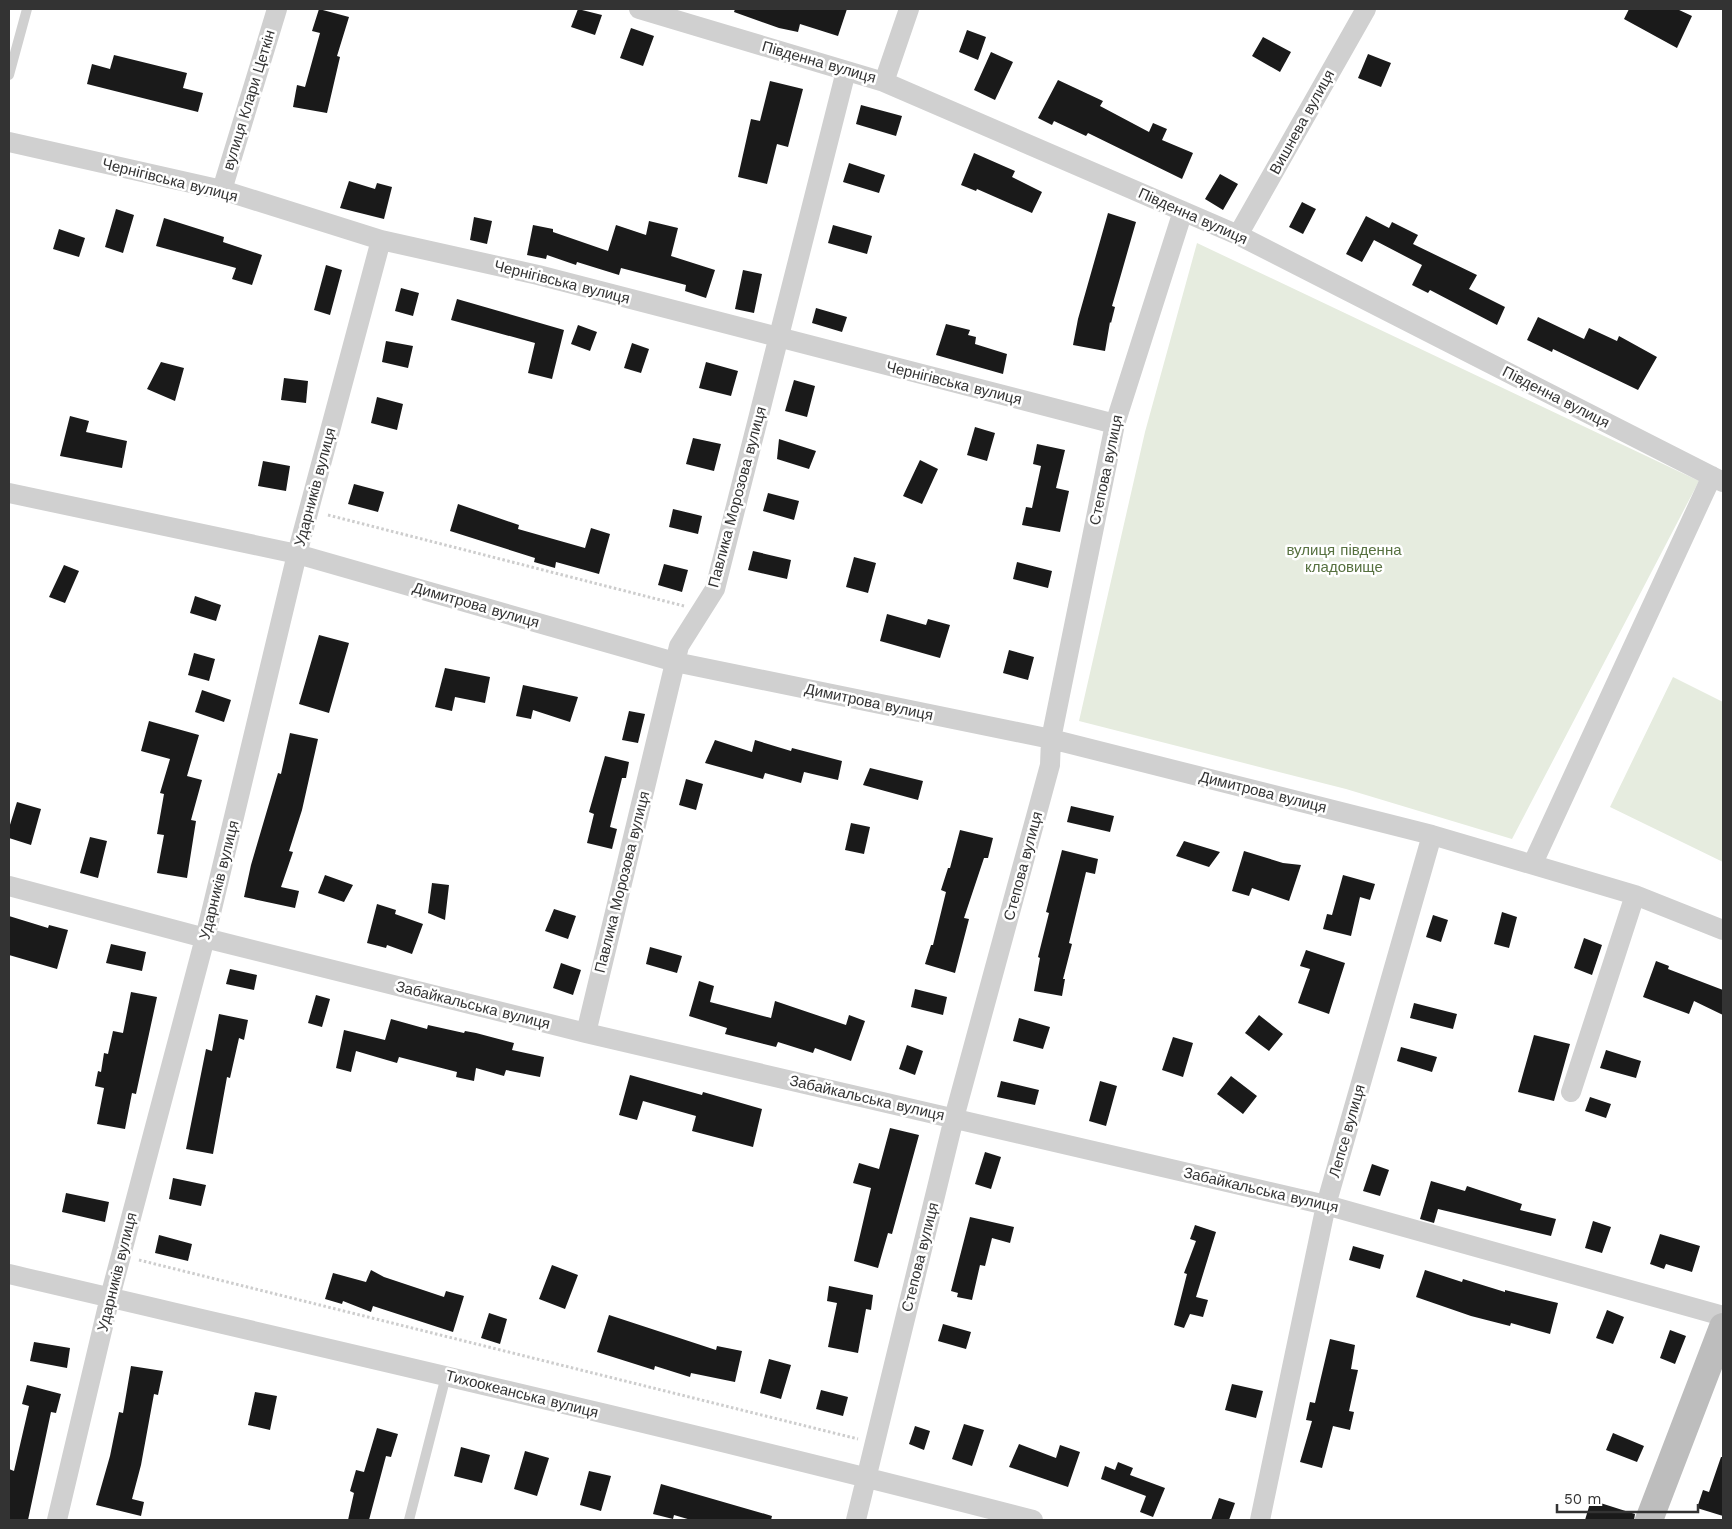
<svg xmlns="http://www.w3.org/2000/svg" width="1732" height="1529" viewBox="0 0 1732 1529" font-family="'Work Sans',sans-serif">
  <rect width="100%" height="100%" fill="#fff"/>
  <!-- green -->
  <path fill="#e6ecdf" d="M 1197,243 L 1699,481 L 1512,839 L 1346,789 L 1079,721 L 1145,432 Z
    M 1673,677 L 1723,702 L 1723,862 L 1610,807 Z"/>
  <!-- building -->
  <path fill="#1a1a1a" d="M 319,9 L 349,17 L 337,56 L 340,57 L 327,113 L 293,107 L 297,85 L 305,87 L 320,33 L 312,31 Z
    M 578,9 L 602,15 L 595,35 L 571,27 Z
    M 735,9 L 847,9 L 838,36 L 800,24 L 798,32 L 779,28 L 734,12 Z
    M 1629,9 L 1677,9 L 1692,16 L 1677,48 L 1624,19 Z
    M 631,28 L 654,36 L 643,66 L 620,58 Z
    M 967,30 L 986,37 L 978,60 L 959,52 Z
    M 1263,37 L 1291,52 L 1280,72 L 1252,56 Z
    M 991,52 L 1013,62 L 995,100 L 974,90 Z
    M 1368,54 L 1391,63 L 1381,87 L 1358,78 Z
    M 114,55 L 187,73 L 183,88 L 203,93 L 198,112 L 87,84 L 92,64 L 110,69 Z
    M 1058,80 L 1103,101 L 1100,106 L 1149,132 L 1153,123 L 1167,129 L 1162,140 L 1193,153 L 1182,179 L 1088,133 L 1086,136 L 1054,121 L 1052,125 L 1038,118 Z
    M 770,81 L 803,89 L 788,147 L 777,144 L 767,184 L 738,177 L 751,119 L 760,121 Z
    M 861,105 L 902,116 L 896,136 L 856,124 Z
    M 974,153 L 1015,171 L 1012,177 L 1042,192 L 1032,213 L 977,189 L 976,191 L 961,185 Z
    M 849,163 L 885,175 L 879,193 L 843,182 Z
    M 1220,174 L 1238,184 L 1223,210 L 1205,199 Z
    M 349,181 L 375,189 L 377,183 L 392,187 L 384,219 L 340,208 Z
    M 1302,202 L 1316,209 L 1303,234 L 1289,227 Z
    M 116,209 L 134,215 L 123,253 L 105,247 Z
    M 1108,213 L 1136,222 L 1112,306 L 1115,307 L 1111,323 L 1110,322 L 1105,351 L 1073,345 L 1078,319 Z
    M 1366,216 L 1389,228 L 1392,222 L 1418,235 L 1413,244 L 1477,275 L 1469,289 L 1505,307 L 1497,325 L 1430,290 L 1428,293 L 1412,285 L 1422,265 L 1374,240 L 1362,262 L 1346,254 Z
    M 474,217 L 492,221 L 487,244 L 470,240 Z
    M 164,218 L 224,237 L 223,242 L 262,255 L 252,285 L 232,279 L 236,268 L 156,246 Z
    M 649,221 L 678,228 L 671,256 L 715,270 L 706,298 L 685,291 L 686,285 L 621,268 L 619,275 L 577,262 L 576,265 L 547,255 L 546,259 L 527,255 L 533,225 L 553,229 L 553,232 L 608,251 L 616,225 L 646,235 Z
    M 833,225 L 872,236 L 867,254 L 828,243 Z
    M 59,229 L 85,238 L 79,257 L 53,249 Z
    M 326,265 L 342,270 L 330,315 L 314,310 Z
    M 743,270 L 762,274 L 754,313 L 735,309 Z
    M 401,288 L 419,293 L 413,316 L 395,311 Z
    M 457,299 L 564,330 L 552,379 L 528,373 L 535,343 L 451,320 Z
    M 816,308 L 847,317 L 842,332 L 812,323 Z
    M 1538,317 L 1584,339 L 1589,328 L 1617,341 L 1619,336 L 1657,357 L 1638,390 L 1553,349 L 1552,352 L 1527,340 Z
    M 946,324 L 970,330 L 968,335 L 976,337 L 975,344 L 1007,354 L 1003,374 L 936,355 Z
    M 578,325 L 597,332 L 590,351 L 571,344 Z
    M 386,341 L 413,346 L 408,368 L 382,362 Z
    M 632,343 L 649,349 L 641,373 L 624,368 Z
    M 161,362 L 184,368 L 175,401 L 147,389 Z
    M 706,362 L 738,371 L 731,396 L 699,388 Z
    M 284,378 L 308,381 L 306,403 L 281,400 Z
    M 794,380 L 815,386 L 807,417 L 785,411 Z
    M 377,397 L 403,404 L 397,430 L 371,423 Z
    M 70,416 L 89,421 L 86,432 L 127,441 L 122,468 L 60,456 Z
    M 975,427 L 995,433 L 987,461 L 967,455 Z
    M 693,438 L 721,444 L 714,471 L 686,464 Z
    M 779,439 L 816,451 L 809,469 L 777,459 Z
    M 1037,444 L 1065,450 L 1056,488 L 1069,491 L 1060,532 L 1022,525 L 1026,507 L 1032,508 L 1041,466 L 1033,464 Z
    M 920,460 L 938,469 L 922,504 L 903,496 Z
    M 263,461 L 290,466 L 286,491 L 258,486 Z
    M 354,484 L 384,492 L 378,512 L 348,504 Z
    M 768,493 L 799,501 L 794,520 L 763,511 Z
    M 458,504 L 519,525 L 518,529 L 585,548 L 591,528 L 610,534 L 599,574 L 556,562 L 555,568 L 534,562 L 535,558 L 450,531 Z
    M 673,509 L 702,516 L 698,534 L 669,527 Z
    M 753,551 L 791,560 L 787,579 L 748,570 Z
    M 854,557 L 876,563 L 868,593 L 846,587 Z
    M 1017,562 L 1052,571 L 1048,588 L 1013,579 Z
    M 664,564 L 688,570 L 682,592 L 658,585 Z
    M 64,565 L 79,571 L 65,603 L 49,597 Z
    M 195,596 L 221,605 L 216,621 L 190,613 Z
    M 887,614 L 926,625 L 928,619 L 950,625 L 940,658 L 880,641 Z
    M 319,635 L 349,643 L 329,713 L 299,704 Z
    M 1009,650 L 1034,657 L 1028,680 L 1003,673 Z
    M 194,653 L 215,659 L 209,681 L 188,675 Z
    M 445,668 L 490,677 L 485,703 L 455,697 L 452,711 L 435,707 Z
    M 523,685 L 578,697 L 570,722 L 533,710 L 531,719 L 516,716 Z
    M 202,690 L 231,700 L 224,722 L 195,712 Z
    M 629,711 L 645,714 L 638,743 L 622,740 Z
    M 149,721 L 199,735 L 187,776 L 202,780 L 191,820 L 196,821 L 187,878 L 157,873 L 164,835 L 157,834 L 164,794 L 160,793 L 170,759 L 141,751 Z
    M 290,733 L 318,739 L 302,810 L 289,851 L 293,852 L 281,887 L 299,891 L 295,908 L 244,897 L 251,865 L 278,773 L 281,774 Z
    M 715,740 L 752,752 L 755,740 L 791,751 L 792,748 L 842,761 L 838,780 L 804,772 L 801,783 L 765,773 L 763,779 L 705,763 Z
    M 605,756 L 629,762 L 626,778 L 622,778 L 610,827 L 617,829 L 612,849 L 587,843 L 594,814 L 589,812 Z
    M 870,768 L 923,781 L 918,800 L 863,785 Z
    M 686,779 L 703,784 L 696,810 L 679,805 Z
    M 17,802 L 41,809 L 31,845 L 9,838 L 9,828 Z
    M 1071,806 L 1114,816 L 1110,832 L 1067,822 Z
    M 851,823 L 870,827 L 864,854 L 845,850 Z
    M 960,830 L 993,838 L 988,858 L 984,858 L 964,918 L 969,919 L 955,973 L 925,964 L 931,945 L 933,945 L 946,892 L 941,890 L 948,868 L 950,868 Z
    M 90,837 L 107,841 L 98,878 L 80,873 Z
    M 1184,841 L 1220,852 L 1209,867 L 1176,856 Z
    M 1062,850 L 1098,859 L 1095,874 L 1086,872 L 1069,943 L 1072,944 L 1063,979 L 1065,979 L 1062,996 L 1034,991 L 1040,958 L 1038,957 L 1049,913 L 1046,912 Z
    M 1244,851 L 1283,863 L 1301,865 L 1289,901 L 1252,888 L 1249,896 L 1232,891 Z
    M 325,875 L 353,885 L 344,902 L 318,893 Z
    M 1343,875 L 1375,884 L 1370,900 L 1360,897 L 1351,936 L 1323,929 L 1327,914 L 1332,915 Z
    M 432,883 L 449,885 L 445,920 L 428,913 Z
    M 377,904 L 396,910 L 395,914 L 423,924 L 412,954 L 387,945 L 386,948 L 367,943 Z
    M 554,909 L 576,916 L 568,939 L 545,931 Z
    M 1502,912 L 1517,917 L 1509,948 L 1494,944 Z
    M 1433,915 L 1448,920 L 1441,942 L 1426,937 Z
    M 9,916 L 48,928 L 49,925 L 68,930 L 57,969 L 9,955 Z
    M 1584,938 L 1602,945 L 1592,975 L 1574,968 Z
    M 111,944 L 146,952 L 142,971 L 106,963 Z
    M 650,947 L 682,956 L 677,973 L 646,964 Z
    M 1306,950 L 1345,963 L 1329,1014 L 1298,1003 L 1310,969 L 1300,966 Z
    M 1656,961 L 1669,966 L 1668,969 L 1723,990 L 1723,1015 L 1694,1001 L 1689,1014 L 1643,997 Z
    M 561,963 L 581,970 L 573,995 L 553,988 Z
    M 230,969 L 257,975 L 254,990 L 226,984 Z
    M 699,981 L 714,986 L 710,1002 L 771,1018 L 775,1001 L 846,1025 L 849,1015 L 865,1021 L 851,1061 L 815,1048 L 813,1053 L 778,1042 L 776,1047 L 725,1034 L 727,1028 L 689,1016 Z
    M 915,989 L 947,997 L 943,1015 L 911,1007 Z
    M 131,992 L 157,997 L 136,1094 L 132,1093 L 125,1129 L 97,1124 L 104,1088 L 95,1086 L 98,1071 L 101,1072 L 104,1053 L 108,1054 L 113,1031 L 123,1033 Z
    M 316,995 L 330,999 L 322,1027 L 308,1023 Z
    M 1414,1003 L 1457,1014 L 1453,1029 L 1410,1018 Z
    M 219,1014 L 248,1020 L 244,1040 L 239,1038 L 230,1078 L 227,1077 L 213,1154 L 186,1149 L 206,1049 L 212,1051 Z
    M 1259,1015 L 1283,1034 L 1269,1051 L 1245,1033 Z
    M 1019,1018 L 1050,1027 L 1043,1049 L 1013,1041 Z
    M 391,1019 L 427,1029 L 428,1025 L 464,1033 L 465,1031 L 476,1033 L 514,1043 L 512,1050 L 544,1057 L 540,1077 L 506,1070 L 504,1076 L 476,1068 L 474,1081 L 456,1077 L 457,1072 L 399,1057 L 397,1063 L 356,1051 L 351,1072 L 336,1068 L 344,1030 L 385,1040 Z
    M 1534,1035 L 1570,1044 L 1554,1101 L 1518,1092 Z
    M 1173,1037 L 1193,1043 L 1183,1077 L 1162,1070 Z
    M 907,1045 L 923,1051 L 915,1075 L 899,1069 Z
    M 1401,1047 L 1437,1057 L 1432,1072 L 1397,1061 Z
    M 1606,1050 L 1641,1061 L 1636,1078 L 1600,1068 Z
    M 630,1075 L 702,1095 L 703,1092 L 762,1109 L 753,1147 L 692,1131 L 696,1116 L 643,1101 L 637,1120 L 619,1115 Z
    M 1231,1076 L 1257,1096 L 1243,1114 L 1217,1094 Z
    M 1001,1081 L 1039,1090 L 1035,1105 L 997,1097 Z
    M 1100,1081 L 1117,1086 L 1106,1126 L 1089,1121 Z
    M 1590,1097 L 1611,1104 L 1606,1118 L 1585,1111 Z
    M 890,1128 L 919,1135 L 892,1234 L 888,1233 L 878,1268 L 854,1261 L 871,1188 L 853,1183 L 859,1163 L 879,1169 Z
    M 985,1152 L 1001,1157 L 991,1189 L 975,1184 Z
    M 1372,1164 L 1389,1170 L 1380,1196 L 1363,1191 Z
    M 173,1178 L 206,1185 L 201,1206 L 169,1199 Z
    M 1431,1181 L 1465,1191 L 1467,1186 L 1482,1191 L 1522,1204 L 1520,1210 L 1556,1219 L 1551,1236 L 1438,1209 L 1434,1223 L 1420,1219 Z
    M 66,1193 L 109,1202 L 105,1222 L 62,1212 Z
    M 970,1217 L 1014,1227 L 1010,1243 L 992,1238 L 985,1266 L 980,1265 L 972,1300 L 957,1297 L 958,1293 L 951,1291 Z
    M 1593,1221 L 1611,1227 L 1602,1253 L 1585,1248 Z
    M 1195,1225 L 1216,1232 L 1196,1297 L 1208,1300 L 1203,1317 L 1190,1314 L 1184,1328 L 1174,1325 L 1187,1274 L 1184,1273 L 1196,1241 L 1190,1239 Z
    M 1660,1234 L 1700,1246 L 1692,1272 L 1666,1264 L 1664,1269 L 1650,1264 Z
    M 159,1235 L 192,1244 L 188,1261 L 155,1253 Z
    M 1353,1246 L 1384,1255 L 1380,1269 L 1349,1260 Z
    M 552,1265 L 578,1275 L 565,1309 L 539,1299 Z
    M 371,1270 L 384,1277 L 444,1297 L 446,1291 L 464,1296 L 453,1332 L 373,1306 L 371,1312 L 343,1301 L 342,1304 L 325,1299 L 333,1273 L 366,1282 Z
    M 1425,1270 L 1462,1282 L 1463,1279 L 1505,1292 L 1505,1290 L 1558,1303 L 1550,1334 L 1511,1323 L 1510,1326 L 1471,1316 L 1416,1297 Z
    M 829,1286 L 873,1295 L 871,1310 L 866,1309 L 858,1353 L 828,1347 L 837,1303 L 827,1301 Z
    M 1607,1310 L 1624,1317 L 1613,1344 L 1596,1338 Z
    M 489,1313 L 507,1319 L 500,1344 L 481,1338 Z
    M 609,1315 L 716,1350 L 717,1346 L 742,1351 L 735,1382 L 691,1373 L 690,1377 L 655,1366 L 654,1370 L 597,1352 Z
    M 943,1324 L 971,1332 L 966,1349 L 938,1341 Z
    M 1670,1330 L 1686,1336 L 1675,1364 L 1660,1358 Z
    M 1330,1339 L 1355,1345 L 1351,1369 L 1358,1370 L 1349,1411 L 1354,1412 L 1350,1430 L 1333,1426 L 1322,1468 L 1300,1462 L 1312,1421 L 1306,1420 L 1310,1402 L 1315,1403 Z
    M 34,1342 L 70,1348 L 67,1368 L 30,1361 Z
    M 769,1359 L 791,1365 L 781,1399 L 760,1393 Z
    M 131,1366 L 163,1371 L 158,1395 L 154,1394 L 141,1465 L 132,1499 L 144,1502 L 141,1516 L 96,1505 L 110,1456 L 119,1412 L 123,1413 Z
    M 1232,1384 L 1263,1391 L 1256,1418 L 1225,1410 Z
    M 27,1385 L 61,1394 L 56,1413 L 51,1412 L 28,1520 L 9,1520 L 9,1469 L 14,1471 L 29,1406 L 22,1404 Z
    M 821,1390 L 848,1397 L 843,1416 L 816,1409 Z
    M 255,1392 L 277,1396 L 270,1430 L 248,1425 Z
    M 964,1424 L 984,1430 L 972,1466 L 952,1459 Z
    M 915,1426 L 930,1431 L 924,1450 L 909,1444 Z
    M 377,1428 L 398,1434 L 391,1457 L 386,1456 L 369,1520 L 348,1520 L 354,1493 L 350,1491 L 356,1470 L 364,1472 Z
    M 1613,1433 L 1644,1446 L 1637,1462 L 1606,1450 Z
    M 1019,1444 L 1056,1458 L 1060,1445 L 1080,1452 L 1068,1487 L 1009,1467 Z
    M 461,1447 L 490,1455 L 482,1483 L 454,1476 Z
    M 525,1451 L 549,1458 L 537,1496 L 514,1489 Z
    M 1721,1457 L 1723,1457 L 1723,1516 L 1697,1508 L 1703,1490 L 1709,1492 Z
    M 1118,1462 L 1133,1468 L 1130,1475 L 1165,1488 L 1153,1517 L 1140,1512 L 1146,1496 L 1101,1479 L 1105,1466 L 1115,1470 Z
    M 589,1471 L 611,1476 L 601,1511 L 580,1505 Z
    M 661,1484 L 772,1516 L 771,1520 L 691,1520 L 674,1515 L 673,1519 L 653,1514 Z
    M 1219,1498 L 1235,1503 L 1229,1520 L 1211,1520 Z
    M 1591,1500 L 1635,1514 L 1634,1520 L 1585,1520 Z"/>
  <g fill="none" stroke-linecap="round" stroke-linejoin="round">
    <!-- path -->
    <path stroke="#cdcdcd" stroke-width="3" stroke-dasharray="2.5 2.5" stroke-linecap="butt" d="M 328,515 L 684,606
      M 139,1260 L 858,1439"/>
    <!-- lane -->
    <path stroke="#d0d0d0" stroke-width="10" d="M 9,75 L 27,9
      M 409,1520 L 446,1376"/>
    <!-- street -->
    <path stroke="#d0d0d0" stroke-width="20" d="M 639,9 L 884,82 L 1238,235 L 1723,482
      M 884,82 L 909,9
      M 9,142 L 222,190 L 381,240 L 538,275 L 1115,424
      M 222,190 L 277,9
      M 1238,235 L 1366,9
      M 9,493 L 297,554 L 675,662 L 1051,739 L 1432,835 L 1635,895 L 1723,930
      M 1533,863 L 1712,476
      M 9,886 L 205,938 L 586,1033 L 1326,1205 L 1723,1316
      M 586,1033 L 679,646 L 715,589 L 846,71
      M 1571,1092 L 1635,895
      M 9,1274 C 351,1354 693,1432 1033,1520
      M 57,1520 L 110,1297 L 205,938 L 297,554 L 381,240
      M 856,1520 L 954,1118 L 1050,765 L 1051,739 L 1115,424 L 1183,211
      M 1260,1520 L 1326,1205 L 1432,835"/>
    <!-- secondary -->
    <path stroke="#bdbdbd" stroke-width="28" d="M 1649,1520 L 1723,1327"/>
  </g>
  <g text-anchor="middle" stroke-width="5" stroke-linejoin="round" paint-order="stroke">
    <!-- street labels -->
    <g font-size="15" fill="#333" stroke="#fff">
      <text transform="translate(819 62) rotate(16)" y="5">Південна вулиця</text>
      <text transform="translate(249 100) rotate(-73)" y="5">вулиця Клари Цеткін</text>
      <text transform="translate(1302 122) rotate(-61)" y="5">Вишнева вулиця</text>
      <text transform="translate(170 180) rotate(14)" y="5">Чернігівська вулиця</text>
      <text transform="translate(1193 216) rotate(24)" y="5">Південна вулиця</text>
      <text transform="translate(562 282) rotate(14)" y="5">Чернігівська вулиця</text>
      <text transform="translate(954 383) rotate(14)" y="5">Чернігівська вулиця</text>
      <text transform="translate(1556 397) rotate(27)" y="5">Південна вулиця</text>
      <text transform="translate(1106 470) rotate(-78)" y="5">Степова вулиця</text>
      <text transform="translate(315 487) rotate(-75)" y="5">Ударників вулиця</text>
      <text transform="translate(737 497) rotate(-75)" y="5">Павлика Морозова вулиця</text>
      <text transform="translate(476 605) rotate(16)" y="5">Димитрова вулиця</text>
      <text transform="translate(869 702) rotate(12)" y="5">Димитрова вулиця</text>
      <text transform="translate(1263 792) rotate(14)" y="5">Димитрова вулиця</text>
      <text transform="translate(1023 866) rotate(-75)" y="5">Степова вулиця</text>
      <text transform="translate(219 880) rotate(-76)" y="5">Ударників вулиця</text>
      <text transform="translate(622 882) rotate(-76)" y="5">Павлика Морозова вулиця</text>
      <text transform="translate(473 1005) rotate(14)" y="5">Забайкальська вулиця</text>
      <text transform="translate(867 1098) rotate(13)" y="5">Забайкальська вулиця</text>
      <text transform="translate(1347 1131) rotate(-74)" y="5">Лепсе вулиця</text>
      <text transform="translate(1261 1190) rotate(13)" y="5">Забайкальська вулиця</text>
      <text transform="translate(920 1257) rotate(-76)" y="5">Степова вулиця</text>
      <text transform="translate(117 1272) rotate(-76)" y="5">Ударників вулиця</text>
      <text transform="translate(522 1394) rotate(14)" y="5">Тихоокеанська вулиця</text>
    </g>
    <!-- park labels -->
    <g font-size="15" fill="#56703f" stroke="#fff">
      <text x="1344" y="555">вулиця південна<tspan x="1344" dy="17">кладовище</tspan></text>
    </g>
  </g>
  <!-- border -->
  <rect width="1732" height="1529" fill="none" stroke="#333333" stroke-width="20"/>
  <!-- scale -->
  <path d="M1557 1504v8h141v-8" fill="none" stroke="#333333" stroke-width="2.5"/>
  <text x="1564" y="1504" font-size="15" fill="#333333" stroke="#ffffff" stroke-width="4" paint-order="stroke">50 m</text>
</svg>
